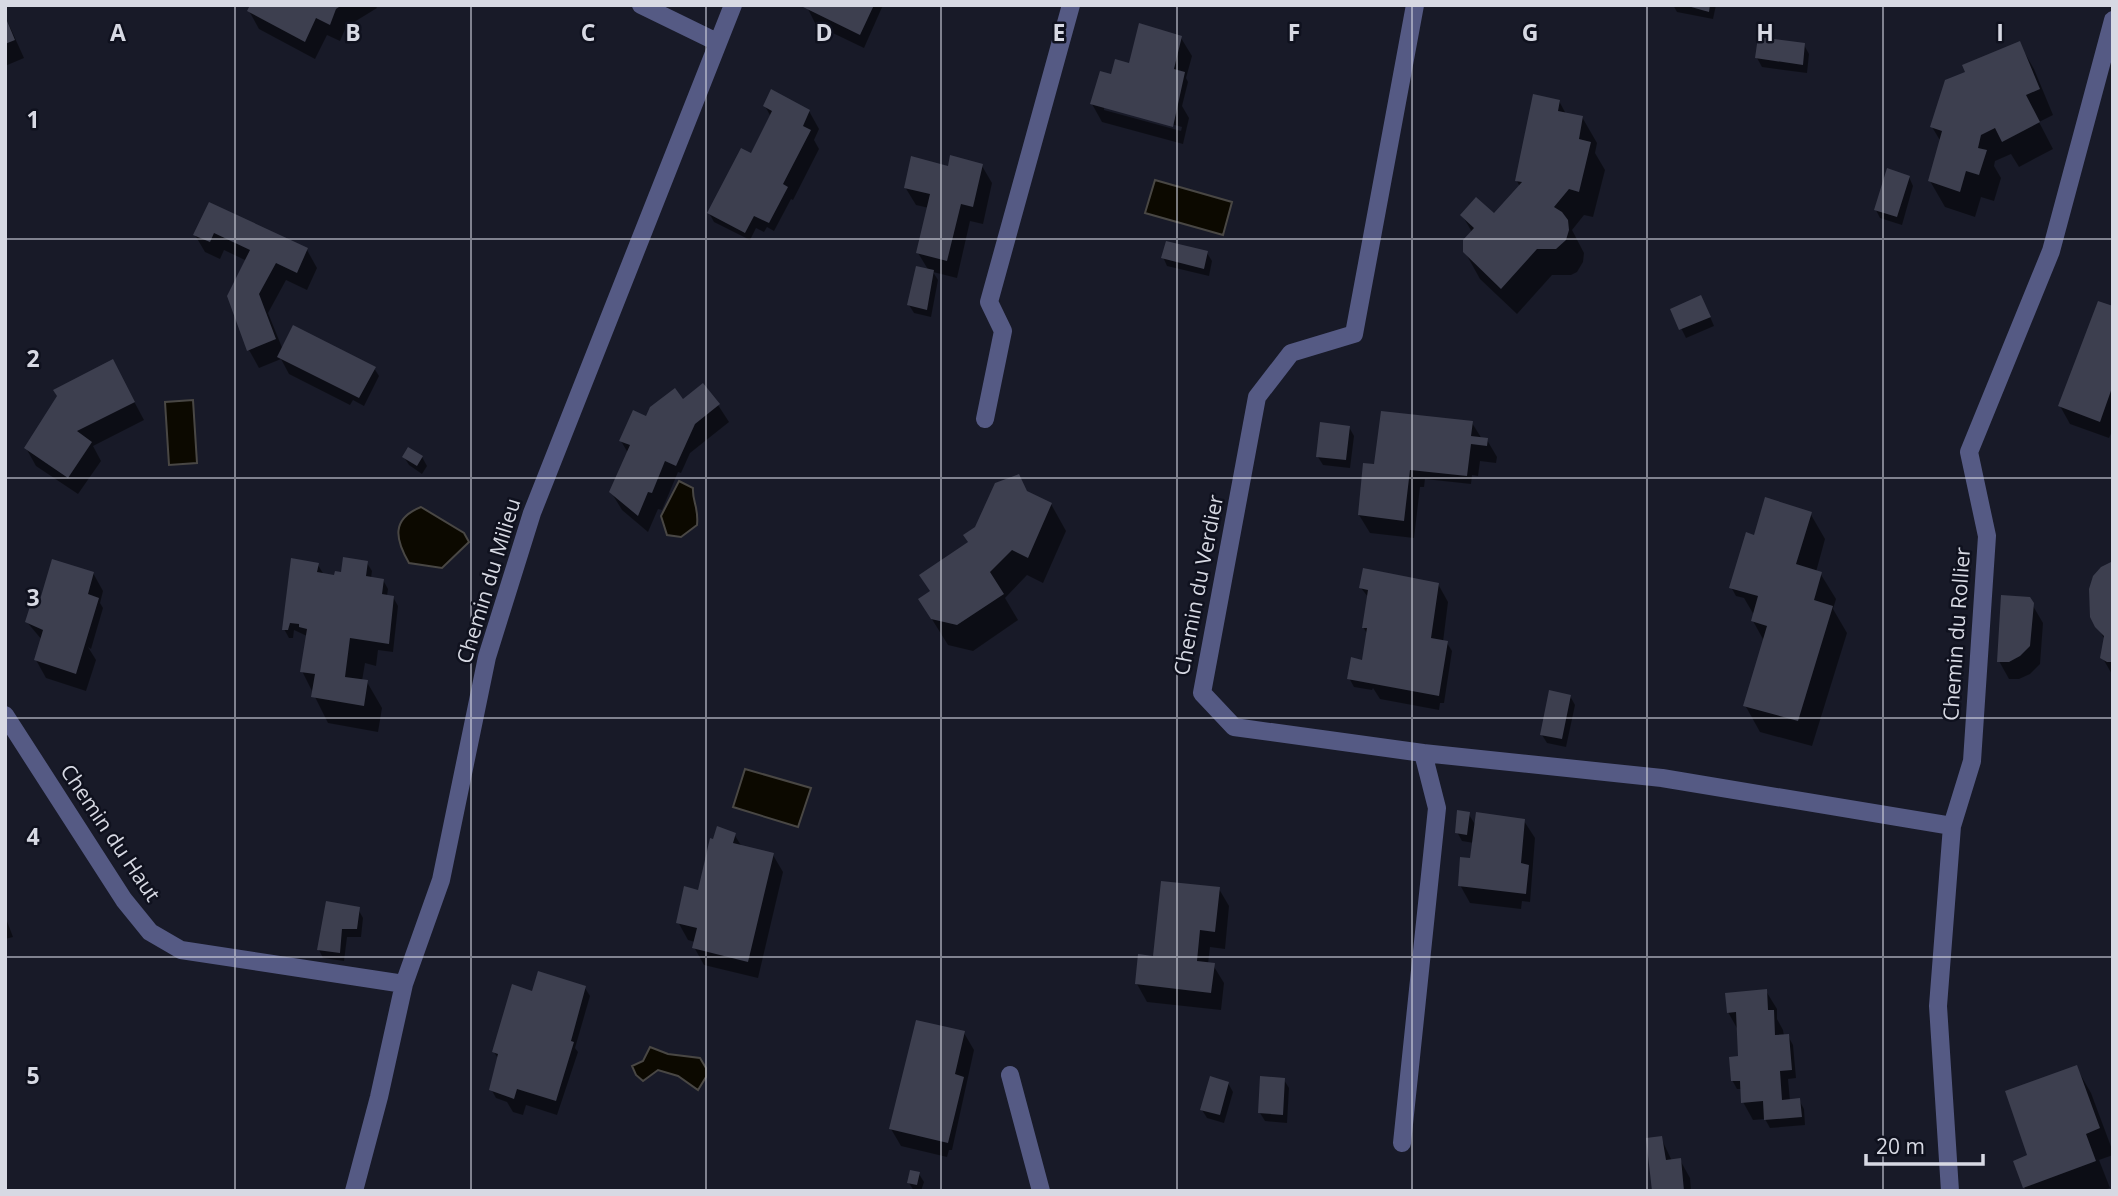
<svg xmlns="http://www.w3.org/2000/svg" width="2118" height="1196" viewBox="0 0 2118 1196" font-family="'Open Sans',sans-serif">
  <rect width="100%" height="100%" fill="#181a28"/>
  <!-- water -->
  <path fill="#0c0900" stroke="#494744" stroke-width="2" d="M 1155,180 L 1232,202 L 1223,235 L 1145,213 Z
    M 193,400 L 197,463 L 169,465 L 165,402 Z
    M 679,481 L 693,488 C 692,502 699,507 697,525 L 681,537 L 667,535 L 661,516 Z
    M 421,507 L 464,533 L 469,542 L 442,568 L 409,563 C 395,539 391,519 421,507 Z
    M 745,769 L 811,788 L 798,827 L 733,807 Z
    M 650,1047 L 668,1054 L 700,1058 L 706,1068 L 706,1077 L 698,1090 L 678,1076 L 658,1070 L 643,1081 L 636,1075 L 632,1066 L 643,1061 Z"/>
  <!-- shadow -->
  <path fill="#0007" fill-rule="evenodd" d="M 252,5 L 375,5 L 377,8 L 346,27 L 340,41 L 327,35 L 315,59 L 259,29 L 249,11 Z
    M 806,5 L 883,5 L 864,48 L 816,25 Z
    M 1673,5 L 1716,5 L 1713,19 L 1677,12 Z
    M 5,16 L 24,58 L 5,66 Z
    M 1181,38 L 1192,56 L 1186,78 L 1188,82 L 1182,106 L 1189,118 L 1183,144 L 1102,122 L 1092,104 L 1112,76 ZM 1104,106 L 1182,127 L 1181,131 L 1104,110 Z
    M 2019,43 L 2034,69 L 2053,115 L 2039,122 L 2053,149 L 2019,167 L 2011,154 L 1995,161 L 1994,166 L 2001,178 L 1994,201 L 1981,197 L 1975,217 L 1945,207 L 1930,181 L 1941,142 L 1932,127 L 1967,73 Z
    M 1804,45 L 1809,54 L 1807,73 L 1762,67 L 1757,58 Z
    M 1559,101 L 1566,114 L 1582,117 L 1597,143 L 1595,153 L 1605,170 L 1593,217 L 1584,215 L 1572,230 L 1584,253 L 1583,262 L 1577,272 L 1571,275 L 1552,275 L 1517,314 L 1480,279 L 1465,252 L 1472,232 L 1462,215 L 1494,216 L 1520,187 L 1517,181 Z
    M 765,106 L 809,111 L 819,129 L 814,140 L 819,149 L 793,200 L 791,199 L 774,231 L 767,227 L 764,232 L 756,228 L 750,240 L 714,222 L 709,213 L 751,155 L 771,117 Z
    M 982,166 L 992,183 L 983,224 L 970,221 L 957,278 L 933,272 L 938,280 L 931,317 L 914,313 L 909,305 L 929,271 L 918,253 L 929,208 L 916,205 L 905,187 L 949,168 Z
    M 1909,177 L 1913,186 L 1902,225 L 1880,218 L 1876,210 Z
    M 210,204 L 307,250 L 317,268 L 307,290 L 286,280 L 268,313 L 283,350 L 374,368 L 379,376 L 364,406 L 353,400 L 350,405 L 289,374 L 281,359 L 259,368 L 249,350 L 247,261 L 224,250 L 220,259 L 205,252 L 195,235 Z
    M 1207,253 L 1212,261 L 1209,276 L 1167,266 L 1163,257 Z
    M 1705,305 L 1714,326 L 1686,338 L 1672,310 Z
    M 2113,308 L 2113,429 L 2109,438 L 2070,424 L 2060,406 Z
    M 122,379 L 144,420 L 93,446 L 101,461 L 78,494 L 36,466 L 26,448 Z
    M 682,401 L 718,405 L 729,422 L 690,453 L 681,473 L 678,472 L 662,510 L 658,509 L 648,532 L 622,510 L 611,492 L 628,453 L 621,441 L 645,417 Z
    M 1472,423 L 1482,439 L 1487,440 L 1497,457 L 1496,463 L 1480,461 L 1478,476 L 1472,475 L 1471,484 L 1425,479 L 1424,487 L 1420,487 L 1414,538 L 1370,533 L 1359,515 L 1376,466 Z
    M 1349,427 L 1354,436 L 1350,468 L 1323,465 L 1318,457 Z
    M 404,457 L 422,457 L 427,466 L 422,474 L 409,465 Z
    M 1028,494 L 1051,504 L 1066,531 L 1043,583 L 1027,575 L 1005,598 L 1018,620 L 973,651 L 948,645 L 920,600 L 931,592 L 969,543 Z
    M 1810,513 L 1825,539 L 1816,572 L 1820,573 L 1836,599 L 1833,609 L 1847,633 L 1812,746 L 1760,732 L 1745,705 L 1764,641 L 1753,621 L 1754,615 L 1744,598 L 1736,596 L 1731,587 L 1755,537 Z
    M 367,563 L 372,571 L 371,578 L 383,580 L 388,589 L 387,596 L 393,597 L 398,606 L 393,652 L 378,650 L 376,666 L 365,663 L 362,681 L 367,682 L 382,708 L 378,732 L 328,723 L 302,671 L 307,636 L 294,630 L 293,638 L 289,638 L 284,629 L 318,565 L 324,575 L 336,577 Z
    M 2113,563 L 2113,676 L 2102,657 L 2105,640 L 2092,617 Z
    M 93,573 L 103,591 L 100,603 L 103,608 L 91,649 L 88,647 L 96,660 L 86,691 L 46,678 L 36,660 L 42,640 L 26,621 Z
    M 1438,584 L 1448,602 L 1443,642 L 1447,643 L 1452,651 L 1444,703 L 1440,703 L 1439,710 L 1380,699 L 1373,688 L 1372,690 L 1354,687 L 1349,678 L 1363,662 L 1368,635 L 1363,627 L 1368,597 L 1361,588 Z
    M 2029,599 L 2043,623 L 2040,664 L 2030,674 L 2019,679 L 2009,679 L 1999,661 Z
    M 1570,696 L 1575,705 L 1566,747 L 1547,743 L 1542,735 Z
    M 1468,813 L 1476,826 L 1524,821 L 1535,838 L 1530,902 L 1522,901 L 1521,909 L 1470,903 L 1460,885 L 1472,860 L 1474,843 L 1462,841 L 1457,832 Z
    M 734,834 L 742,847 L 773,855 L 783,872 L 758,978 L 704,965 L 694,947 L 695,942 L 688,940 L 678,922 Z
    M 1219,889 L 1229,906 L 1225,949 L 1210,947 L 1208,964 L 1213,965 L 1224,983 L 1221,1010 L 1147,1002 L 1137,984 L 1154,958 Z
    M 358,909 L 363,918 L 361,937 L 347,937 L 344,961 L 323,958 L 319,950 Z
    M 5,916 L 13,937 L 5,939 Z
    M 585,988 L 590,996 L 575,1048 L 578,1052 L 557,1115 L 526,1105 L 523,1115 L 513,1112 L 507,1102 L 496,1098 L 491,1089 L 499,1060 L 494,1052 L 533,994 Z
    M 1766,991 L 1777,1009 L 1777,1019 L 1783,1030 L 1784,1036 L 1788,1036 L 1793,1045 L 1796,1078 L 1788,1079 L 1790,1101 L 1799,1100 L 1804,1109 L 1805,1125 L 1770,1128 L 1765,1119 L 1753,1120 L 1743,1102 L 1742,1089 L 1737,1089 L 1732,1080 L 1740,1064 L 1738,1030 L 1728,1012 Z
    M 964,1033 L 974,1050 L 952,1150 L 949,1150 L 947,1157 L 901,1146 L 891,1129 Z
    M 2076,1067 L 2091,1093 L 2113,1152 L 2113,1155 L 2099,1160 L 2110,1188 L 2101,1191 L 2026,1191 L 2015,1162 L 2029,1156 Z
    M 1284,1080 L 1289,1088 L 1287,1123 L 1265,1121 L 1260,1113 Z
    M 1228,1083 L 1233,1092 L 1224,1123 L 1207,1118 L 1202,1110 Z
    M 1661,1138 L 1672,1161 L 1680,1160 L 1690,1178 L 1691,1191 L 1654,1191 Z
    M 919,1174 L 924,1182 L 921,1191 L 914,1191 L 909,1183 Z"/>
  <!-- building -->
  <path fill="#3d3f4f" d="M 250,5 L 342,5 L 336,9 L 330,25 L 316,18 L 305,42 L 247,11 Z
    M 804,5 L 874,5 L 860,35 L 803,7 Z
    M 1684,5 L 1710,5 L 1709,12 Z
    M 5,16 L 15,40 L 5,44 Z
    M 1139,23 L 1182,36 L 1174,69 L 1185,72 L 1173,127 L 1090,104 L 1100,71 L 1111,74 L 1115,59 L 1129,63 Z
    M 1758,37 L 1805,43 L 1803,65 L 1755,58 Z
    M 2020,41 L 2040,89 L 2026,95 L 2040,122 L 2002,142 L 1995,128 L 1981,135 L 1978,148 L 1987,150 L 1979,175 L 1966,171 L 1960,192 L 1928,181 L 1942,131 L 1930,127 L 1945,80 L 1965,72 L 1962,65 Z
    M 771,89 L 810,110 L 803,126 L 811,130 L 783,184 L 788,187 L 769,223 L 754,216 L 745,233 L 707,213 L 741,148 L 751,153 L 772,111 L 763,106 Z
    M 1533,94 L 1560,100 L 1558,111 L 1583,116 L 1579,139 L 1591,142 L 1579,192 L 1569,189 L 1554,207 L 1562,212 L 1568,220 L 1569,230 L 1566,240 L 1556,249 L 1537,249 L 1501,289 L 1463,252 L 1463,240 L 1474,228 L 1460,215 L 1476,197 L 1494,213 L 1522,182 L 1515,181 Z
    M 950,155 L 983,164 L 973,207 L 961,204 L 947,261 L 916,253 L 930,194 L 904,188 L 911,156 L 948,166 Z
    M 1887,168 L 1910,176 L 1897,217 L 1874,210 Z
    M 209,202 L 308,248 L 297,273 L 276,263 L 259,294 L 276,339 L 247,351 L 227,296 L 250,250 L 214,233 L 210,242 L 193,235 Z
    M 1166,241 L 1208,251 L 1204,269 L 1161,258 Z
    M 916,266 L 934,270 L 927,310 L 907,305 Z
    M 1701,295 L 1711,317 L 1679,330 L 1670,309 Z
    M 2098,301 L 2113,306 L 2113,385 L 2100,422 L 2058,406 Z
    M 293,325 L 376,367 L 359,398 L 277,357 Z
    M 113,359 L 135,402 L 77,431 L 92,442 L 68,478 L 24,448 L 57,396 L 53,390 Z
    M 703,383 L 720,404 L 695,424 L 676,466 L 665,461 L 652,493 L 648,492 L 638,516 L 609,492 L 630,445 L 619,441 L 633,410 L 646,416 L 650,407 L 675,388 L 683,399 Z
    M 1381,411 L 1473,421 L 1471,436 L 1488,438 L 1487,446 L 1471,444 L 1467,476 L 1410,470 L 1404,521 L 1358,515 L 1363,463 L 1374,464 Z
    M 1320,422 L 1350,426 L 1346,460 L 1316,457 Z
    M 408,447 L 423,456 L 417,466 L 402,457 Z
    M 1019,474 L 1027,491 L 1052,503 L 1028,558 L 1012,550 L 990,572 L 1004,594 L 957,625 L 931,619 L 918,599 L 930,591 L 919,575 L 968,542 L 963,535 L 975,527 L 995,483 Z
    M 1765,497 L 1812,512 L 1796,564 L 1822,572 L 1814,600 L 1833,606 L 1798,721 L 1743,706 L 1767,626 L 1751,621 L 1758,596 L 1729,588 L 1746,532 L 1754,535 Z
    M 343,557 L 368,561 L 366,576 L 384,579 L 382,594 L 394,596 L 389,644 L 350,638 L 345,677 L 368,680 L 364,706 L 311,697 L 315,674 L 300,672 L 307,629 L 299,627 L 299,624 L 290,623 L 288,630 L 282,630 L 291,558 L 319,563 L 317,572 L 334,575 L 335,571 L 341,572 Z
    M 52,559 L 94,572 L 88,594 L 99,598 L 76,674 L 34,660 L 43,630 L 25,622 L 32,600 L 39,603 Z
    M 2113,561 L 2113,662 L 2107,662 L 2100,658 L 2104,636 L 2095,627 L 2090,617 L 2089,589 L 2093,576 L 2101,567 Z
    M 1363,568 L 1439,583 L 1431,638 L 1448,641 L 1439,696 L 1347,679 L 1351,657 L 1362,660 L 1367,628 L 1362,628 L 1368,590 L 1359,588 Z
    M 2001,595 L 2030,597 L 2034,603 L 2030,646 L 2020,656 L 2009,662 L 1997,662 Z
    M 1549,690 L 1571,695 L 1562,739 L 1540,735 Z
    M 1457,810 L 1470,812 L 1467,835 L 1455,833 Z
    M 1476,812 L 1525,819 L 1521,863 L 1529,865 L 1526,894 L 1458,886 L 1460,857 L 1470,858 Z
    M 717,826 L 736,833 L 733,843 L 774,853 L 748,962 L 692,948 L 697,928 L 676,923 L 684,886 L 698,890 L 710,838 L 713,839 Z
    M 1161,881 L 1220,887 L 1215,932 L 1200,930 L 1197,961 L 1215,963 L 1211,993 L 1135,984 L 1138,954 L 1153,956 Z
    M 326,901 L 360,907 L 357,929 L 342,929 L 340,953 L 317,950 Z
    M 538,971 L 586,986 L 571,1041 L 574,1042 L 556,1101 L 517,1089 L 514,1099 L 489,1090 L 498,1054 L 492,1052 L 512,984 L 532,991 Z
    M 1767,989 L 1768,1010 L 1774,1010 L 1775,1035 L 1789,1034 L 1792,1070 L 1780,1071 L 1782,1100 L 1800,1098 L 1802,1117 L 1764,1120 L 1763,1101 L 1741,1103 L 1740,1081 L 1731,1081 L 1729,1057 L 1738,1056 L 1736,1012 L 1727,1013 L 1725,993 Z
    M 916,1020 L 965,1031 L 955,1074 L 964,1077 L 948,1143 L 889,1129 Z
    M 2077,1065 L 2100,1128 L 2086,1134 L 2096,1161 L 2023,1188 L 2013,1161 L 2027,1155 L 2005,1091 Z
    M 1210,1076 L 1229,1082 L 1220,1115 L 1200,1110 Z
    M 1260,1076 L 1285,1078 L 1283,1115 L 1258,1113 Z
    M 1662,1136 L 1666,1160 L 1681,1158 L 1684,1191 L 1652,1191 L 1646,1138 Z
    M 910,1170 L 920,1172 L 917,1185 L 907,1183 Z"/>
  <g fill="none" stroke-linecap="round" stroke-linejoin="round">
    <!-- minor -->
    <path stroke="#555a84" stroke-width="18" d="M 641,5 L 717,42
      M 985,419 L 1003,331 L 989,302 L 1071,5
      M 5,715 L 124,900 L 150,932 L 181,950 L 404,984
      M 1423,753 L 1662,778 L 1952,826
      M 1010,1075 L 1041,1191
      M 1402,1143 L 1437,808 L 1423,753 L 1234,727 L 1202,693 L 1257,397 L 1291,353 L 1354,334 L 1415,5
      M 354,1191 L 379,1097 L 404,984 L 441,880 L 487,657 L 532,513 L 733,5
      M 1950,1191 L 1938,1006 L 1952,826 L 1972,761 L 1987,536 L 1969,452 L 2051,251 L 2113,20"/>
  </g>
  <!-- grid -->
  <path fill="none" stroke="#d7d9e3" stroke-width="2" stroke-opacity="0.55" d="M 235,5 L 235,1191M 471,5 L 471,1191M 706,5 L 706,1191M 941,5 L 941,1191M 1177,5 L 1177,1191M 1412,5 L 1412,1191M 1647,5 L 1647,1191M 1883,5 L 1883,1191M 5,239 L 2113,239M 5,478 L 2113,478M 5,718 L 2113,718M 5,957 L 2113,957"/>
  <g text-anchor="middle" stroke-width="5" stroke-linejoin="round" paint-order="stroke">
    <!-- street labels -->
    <g font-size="21" fill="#d7d9e3" stroke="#0f111e">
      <text transform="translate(489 581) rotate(-73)" y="7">Chemin du Milieu</text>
      <text transform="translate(1199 585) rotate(-79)" y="7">Chemin du Verdier</text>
      <text transform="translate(1957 634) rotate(-86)" y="7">Chemin du Rollier</text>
      <text transform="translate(110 833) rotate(56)" y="7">Chemin du Haut</text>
    </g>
  </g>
  <g font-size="23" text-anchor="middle" font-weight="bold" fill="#d7d9e3" stroke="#0f111e" stroke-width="5" stroke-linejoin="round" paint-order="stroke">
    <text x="118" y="41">A</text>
    <text x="353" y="41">B</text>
    <text x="588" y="41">C</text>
    <text x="824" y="41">D</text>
    <text x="1059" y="41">E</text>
    <text x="1294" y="41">F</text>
    <text x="1530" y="41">G</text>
    <text x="1765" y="41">H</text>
    <text x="2000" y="41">I</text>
    <text x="33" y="128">1</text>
    <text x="33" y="367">2</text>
    <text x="33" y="606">3</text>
    <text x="33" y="845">4</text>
    <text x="33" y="1084">5</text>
  </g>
  <!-- border -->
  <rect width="2118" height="1196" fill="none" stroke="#d7d9e3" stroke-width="14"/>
  <!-- scale -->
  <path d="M1866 1154v10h117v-10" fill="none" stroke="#d7d9e3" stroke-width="3.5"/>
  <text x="1876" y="1154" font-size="21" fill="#d7d9e3" stroke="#0f111e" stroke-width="5" paint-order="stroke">20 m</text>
</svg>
